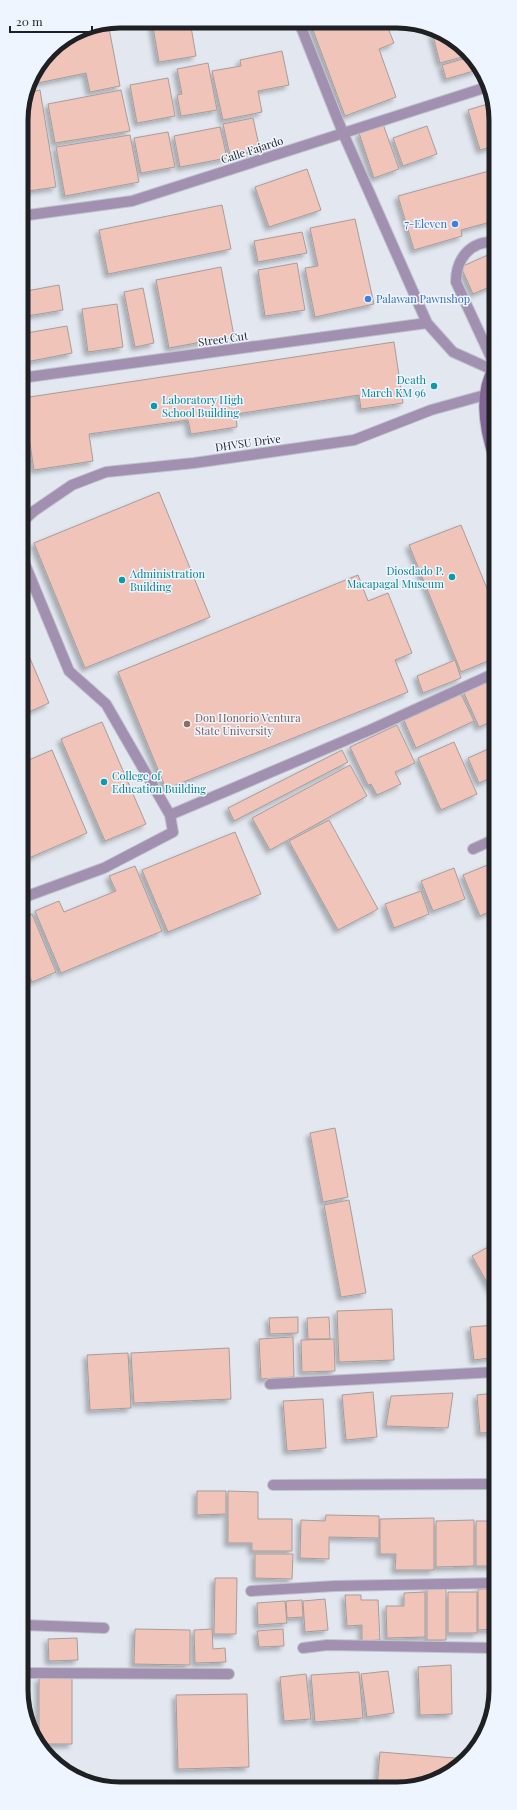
<svg xmlns="http://www.w3.org/2000/svg" width="517" height="1810" viewBox="0 0 517 1810" font-family="'Playfair Display',serif">
  <defs>
    <filter id="shadow"><feDropShadow dx="-3.5" dy="3.5" stdDeviation="2" flood-color="#0004"/></filter>
  </defs>
  <rect width="100%" height="100%" fill="#e2e7f0"/>
  <!-- building -->
  <path fill="#f1c4b9" stroke="#a89d9a" filter="url(#shadow)" d="M 152,21 L 190,21 L 196,56 L 159,62 Z
    M 310,22 L 386,23 L 394,43 L 379,49 L 396,97 L 345,116 Z
    M 108,23 L 120,86 L 90,92 L 86,73 L 28,85 L 50,50 L 78,31 L 85,30 L 85,28 Z
    M 432,32 L 467,50 L 469,55 L 440,63 Z
    M 282,51 L 289,85 L 258,91 L 262,112 L 223,120 L 212,71 L 241,66 L 240,60 Z
    M 470,57 L 477,70 L 446,79 L 442,65 Z
    M 208,63 L 217,110 L 181,116 L 177,95 L 182,94 L 177,69 Z
    M 168,78 L 175,116 L 137,123 L 130,85 Z
    M 40,90 L 56,187 L 21,192 L 21,114 L 26,93 Z
    M 121,90 L 130,131 L 55,143 L 48,104 Z
    M 494,102 L 494,146 L 480,150 L 468,110 Z
    M 253,118 L 260,150 L 230,156 L 223,124 Z
    M 383,124 L 399,169 L 374,178 L 359,133 Z
    M 427,126 L 437,154 L 403,166 L 393,138 Z
    M 220,127 L 227,158 L 180,167 L 174,136 Z
    M 168,132 L 175,167 L 141,173 L 134,138 Z
    M 130,135 L 139,182 L 65,196 L 56,147 Z
    M 307,169 L 321,210 L 269,227 L 255,187 Z
    M 489,171 L 494,190 L 494,221 L 461,230 L 462,236 L 414,250 L 398,196 Z
    M 222,205 L 231,249 L 108,274 L 99,230 Z
    M 355,219 L 374,304 L 315,317 L 305,268 L 318,266 L 310,228 Z
    M 302,232 L 307,253 L 258,262 L 254,241 Z
    M 490,254 L 494,263 L 494,285 L 473,294 L 461,267 Z
    M 297,263 L 305,310 L 265,316 L 258,270 Z
    M 221,267 L 234,336 L 169,348 L 156,280 Z
    M 59,285 L 63,310 L 21,317 L 21,292 Z
    M 143,288 L 154,343 L 135,347 L 124,292 Z
    M 117,304 L 123,347 L 88,352 L 82,309 Z
    M 67,326 L 72,353 L 21,363 L 21,334 Z
    M 394,342 L 403,403 L 361,409 L 359,395 L 236,414 L 237,427 L 191,434 L 188,420 L 89,434 L 93,461 L 34,470 L 23,398 Z
    M 159,492 L 210,617 L 85,668 L 34,543 Z
    M 461,525 L 495,608 L 495,658 L 461,672 L 409,545 Z
    M 358,575 L 368,601 L 388,593 L 412,653 L 395,660 L 408,692 L 166,789 L 118,672 Z
    M 22,610 L 26,621 L 22,623 Z
    M 26,649 L 49,703 L 22,715 L 22,650 Z
    M 455,660 L 461,678 L 423,693 L 417,676 Z
    M 495,677 L 495,720 L 479,727 L 463,691 Z
    M 460,692 L 474,721 L 416,748 L 403,718 Z
    M 102,722 L 146,824 L 105,841 L 61,739 Z
    M 397,725 L 415,763 L 395,772 L 401,784 L 377,795 L 371,784 L 368,785 L 350,747 Z
    M 454,742 L 477,794 L 441,810 L 418,758 Z
    M 495,746 L 495,776 L 479,783 L 468,758 Z
    M 52,750 L 87,833 L 29,858 L 22,841 L 22,763 Z
    M 342,750 L 348,762 L 234,821 L 228,808 Z
    M 350,765 L 367,796 L 270,850 L 252,818 Z
    M 329,820 L 378,909 L 338,930 L 289,841 Z
    M 235,832 L 261,894 L 168,932 L 142,870 Z
    M 495,862 L 495,909 L 480,916 L 463,875 Z
    M 135,866 L 162,931 L 61,973 L 35,911 L 59,901 L 64,912 L 116,891 L 109,876 Z
    M 454,868 L 465,899 L 433,911 L 421,881 Z
    M 421,891 L 429,914 L 394,928 L 385,904 Z
    M 32,914 L 56,972 L 32,982 L 22,958 L 22,918 Z
    M 335,1128 L 348,1197 L 323,1202 L 310,1133 Z
    M 349,1200 L 366,1293 L 341,1297 L 324,1205 Z
    M 495,1243 L 495,1296 L 472,1256 Z
    M 392,1309 L 394,1360 L 339,1362 L 337,1311 Z
    M 298,1317 L 298,1333 L 270,1334 L 269,1318 Z
    M 329,1317 L 330,1339 L 308,1339 L 307,1318 Z
    M 495,1325 L 495,1357 L 474,1360 L 470,1327 Z
    M 293,1337 L 294,1377 L 261,1379 L 259,1339 Z
    M 334,1339 L 335,1371 L 302,1372 L 301,1340 Z
    M 229,1348 L 231,1399 L 134,1403 L 131,1353 Z
    M 128,1353 L 131,1408 L 90,1410 L 87,1355 Z
    M 373,1392 L 377,1437 L 346,1440 L 342,1395 Z
    M 453,1393 L 448,1428 L 386,1426 L 391,1396 Z
    M 495,1393 L 496,1432 L 480,1433 L 477,1395 Z
    M 323,1399 L 326,1448 L 287,1451 L 283,1401 Z
    M 197,1491 L 226,1491 L 226,1514 L 197,1515 Z
    M 228,1491 L 258,1492 L 258,1519 L 292,1519 L 292,1551 L 252,1551 L 252,1543 L 228,1543 Z
    M 326,1515 L 379,1516 L 379,1538 L 329,1537 L 329,1559 L 300,1558 L 301,1520 L 325,1521 Z
    M 434,1518 L 434,1570 L 395,1570 L 396,1554 L 380,1554 L 380,1519 Z
    M 474,1520 L 474,1566 L 436,1567 L 436,1521 Z
    M 476,1521 L 496,1521 L 496,1566 L 476,1566 Z
    M 255,1554 L 293,1554 L 292,1579 L 255,1578 Z
    M 215,1578 L 237,1578 L 236,1634 L 214,1634 Z
    M 446,1586 L 446,1640 L 427,1640 L 427,1587 Z
    M 478,1589 L 496,1589 L 496,1629 L 478,1630 Z
    M 425,1592 L 425,1637 L 387,1638 L 386,1606 L 404,1606 L 404,1593 Z
    M 448,1592 L 477,1592 L 477,1633 L 448,1633 Z
    M 345,1595 L 361,1595 L 361,1600 L 378,1600 L 380,1640 L 362,1641 L 362,1625 L 347,1626 Z
    M 325,1599 L 328,1630 L 305,1632 L 303,1601 Z
    M 302,1600 L 303,1617 L 287,1618 L 286,1601 Z
    M 285,1601 L 287,1623 L 258,1625 L 257,1603 Z
    M 135,1629 L 190,1630 L 190,1665 L 134,1664 Z
    M 212,1629 L 213,1649 L 225,1648 L 226,1662 L 195,1663 L 194,1630 Z
    M 283,1629 L 284,1646 L 259,1647 L 257,1631 Z
    M 77,1638 L 78,1660 L 49,1661 L 48,1639 Z
    M 451,1665 L 452,1714 L 420,1715 L 418,1667 Z
    M 388,1671 L 394,1713 L 367,1717 L 361,1674 Z
    M 359,1672 L 363,1718 L 315,1722 L 311,1675 Z
    M 306,1674 L 311,1719 L 284,1721 L 280,1677 Z
    M 39,1678 L 72,1678 L 72,1744 L 42,1744 L 39,1739 Z
    M 247,1694 L 249,1767 L 178,1769 L 176,1695 Z
    M 380,1752 L 467,1759 L 447,1776 L 416,1787 L 377,1787 Z"/>
  <g fill="none" stroke-linecap="round" stroke-linejoin="round">
    <defs>
      <path id="service" d="M 494,242 C 470,241 456,259 456,282 L 494,364
        M 22,522 L 34,511 L 72,485 L 106,472 L 194,463 L 354,440 L 431,410 L 485,395
        M 22,557 L 69,671 L 106,704 L 170,815 L 173,832 L 104,868 L 22,898
        M 170,815 L 370,730 L 495,673
        M 473,849 L 495,839
        M 273,1485 L 496,1484
        M 23,1625 L 104,1628
        M 23,1673 L 229,1674"/>
      <path id="minor" d="M 299,22 L 343,133 L 427,323 L 453,352 L 493,370
        M 21,216 L 132,201 L 487,87
        M 21,378 L 427,323
        M 270,1384 L 495,1372
        M 251,1591 L 335,1586 L 496,1583
        M 303,1648 L 327,1645 L 496,1648"/>
      <path id="secondary" d="M 494,367 C 478,394 485,432 495,461"/>
    </defs>
    <!-- service casing -->
    <use href="#service" stroke="#bfc3cb" stroke-width="12"/>
    <!-- minor casing -->
    <use href="#minor" stroke="#bfc3cb" stroke-width="12"/>
    <!-- secondary casing -->
    <use href="#secondary" stroke="#bfc3cb" stroke-width="12"/>
    <!-- service -->
    <use href="#service" stroke="#a290b1" stroke-width="10"/>
    <!-- minor -->
    <use href="#minor" stroke="#a290b1" stroke-width="10"/>
    <!-- secondary -->
    <use href="#secondary" stroke="#816695" stroke-width="10"/>
  </g>
  <!-- markers -->
  <g fill="#3f7fe0" stroke="#eff5fe" stroke-width="1.5">
    <circle cx="455" cy="224" r="4"/>
    <circle cx="368" cy="299" r="4"/>
  </g>
  <g fill="#0f9aa8" stroke="#eff5fe" stroke-width="1.5">
    <circle cx="434" cy="386" r="4"/>
    <circle cx="154" cy="406" r="4"/>
    <circle cx="452" cy="577" r="4"/>
    <circle cx="122" cy="580" r="4"/>
    <circle cx="104" cy="782" r="4"/>
  </g>
  <circle fill="#8d6e63" stroke="#eff5fe" stroke-width="1.5" cx="187" cy="724" r="4"/>
  <g text-anchor="middle" stroke-width="3" stroke-linejoin="round" paint-order="stroke">
    <!-- street labels -->
    <g font-size="11" fill="#1e2023" stroke="#eff5fe">
      <text transform="translate(252 150) rotate(-18)" y="4">Calle Fajardo</text>
      <text transform="translate(223 339) rotate(-8)" y="4">Street Cut</text>
      <text transform="translate(248 443) rotate(-8)" y="4">DHVSU Drive</text>
    </g>
    <!-- shop labels -->
    <g font-size="11" fill="#366cbe" stroke="#eff5fe" text-anchor="end">
      <text x="447" y="228">7-Eleven</text>
      <text x="376" y="303" text-anchor="start">Palawan Pawnshop</text>
    </g>
    <!-- culture labels -->
    <g font-size="11" fill="#0d838f" stroke="#eff5fe" text-anchor="start">
      <text x="426" y="384" text-anchor="end">Death<tspan x="426" dy="13">March KM 96</tspan></text>
      <text x="162" y="404">Laboratory High<tspan x="162" dy="13">School Building</tspan></text>
      <text x="444" y="575" text-anchor="end">Diosdado P.<tspan x="444" dy="13">Macapagal Museum</tspan></text>
      <text x="130" y="578">Administration<tspan x="130" dy="13">Building</tspan></text>
      <text x="112" y="780">College of<tspan x="112" dy="13">Education Building</tspan></text>
    </g>
    <!-- education labels -->
    <g font-size="11" fill="#785e54" stroke="#eff5fe" text-anchor="start">
      <text x="195" y="722">Don Honorio Ventura<tspan x="195" dy="13">State University</tspan></text>
    </g>
  </g>
  <!-- crop -->
  <path d="M0 0H517V1810H0ZM120 28H397A92 92 0 0 1 489 120V1690A92 92 0 0 1 397 1782H120A92 92 0 0 1 28 1690V120A92 92 0 0 1 120 28Z" fill="#eff5fe" fill-rule="evenodd"/>
  <path fill="none" stroke="#1e2023" stroke-width="5" d="M120 28H397A92 92 0 0 1 489 120V1690A92 92 0 0 1 397 1782H120A92 92 0 0 1 28 1690V120A92 92 0 0 1 120 28Z"/>
  <!-- scale -->
  <path d="M10 26v6h82v-6" fill="none" stroke="#1e2023" stroke-width="2"/>
  <text x="16" y="26" font-size="12" fill="#1e2023" stroke="#eff5fe" stroke-width="3" paint-order="stroke">20 m</text>
</svg>
